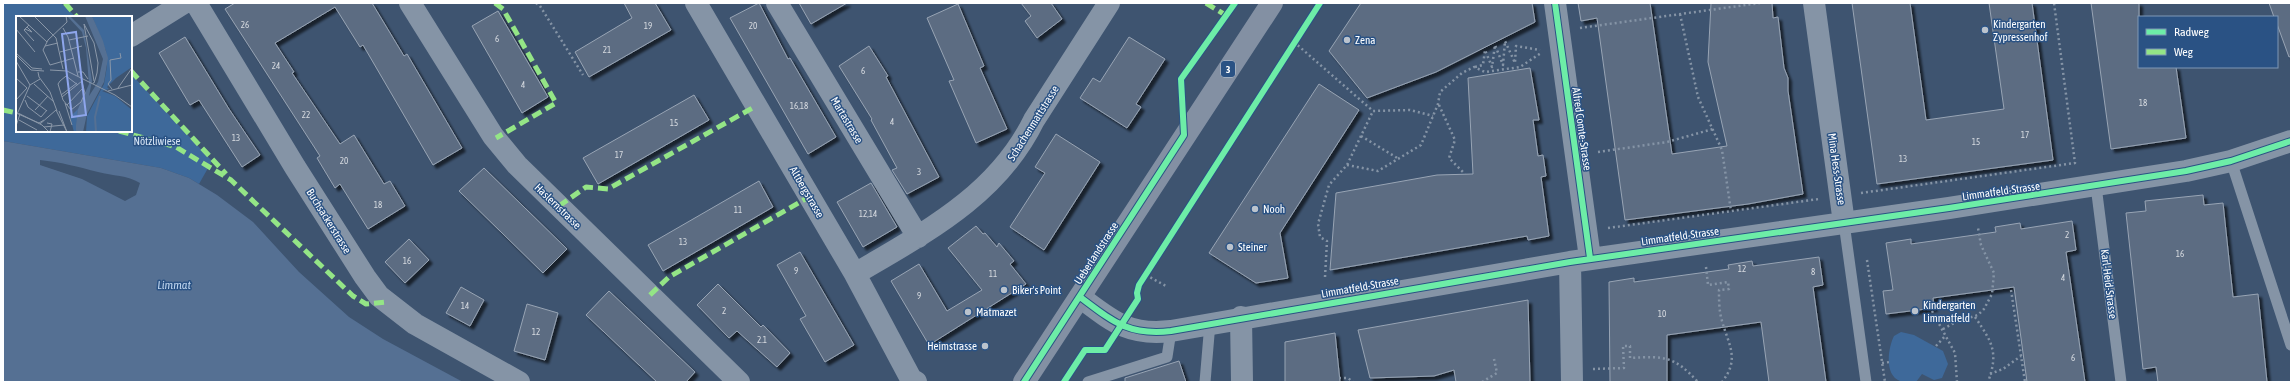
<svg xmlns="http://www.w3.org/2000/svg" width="2294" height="385" viewBox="0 0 2294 385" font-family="'Asap Condensed',sans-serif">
  <defs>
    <filter id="shadow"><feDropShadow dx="3.5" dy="3.5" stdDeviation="1" flood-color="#0009"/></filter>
  </defs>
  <rect width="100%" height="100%" fill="#3e5470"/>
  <!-- green -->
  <path fill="#3e699a" d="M 3,3 L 61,3 L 76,17 L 17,17 L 17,131 L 131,131 L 131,74 L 212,161 L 199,184 L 189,178 L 161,168 L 3,141 Z
    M 1901,332 L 1914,335 L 1943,351 L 1948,364 L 1942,378 L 1934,380 L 1922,374 L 1916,382 C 1911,382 1905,383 1900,381 C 1884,375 1888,348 1894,336 Z"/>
  <!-- water -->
  <path fill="#557093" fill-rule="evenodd" d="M 3,141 L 161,168 L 189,178 L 217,195 L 253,222 L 299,272 L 349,317 L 383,339 L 463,382 L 3,382 ZM 40,160 C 60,162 79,167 98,172 C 113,176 127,175 140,183 L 136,195 L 125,201 L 82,179 L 40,165 Z"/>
  <!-- building -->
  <path fill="#5b6c82" stroke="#98a4b4" filter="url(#shadow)" d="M 235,3 L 372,3 L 404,56 L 407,54 L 462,148 L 433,165 L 363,45 L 360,47 L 335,7 L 275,43 L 294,72 L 292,73 L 340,144 L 354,135 L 384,184 L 390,181 L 405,206 L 368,229 L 340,184 L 335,188 L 317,158 L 320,156 L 225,9 Z
    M 624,3 L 655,3 L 671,30 L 589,77 L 575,52 L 632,18 Z
    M 759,3 L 788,59 L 790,58 L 836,137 L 808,154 L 730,18 Z
    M 799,3 L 847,3 L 811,24 Z
    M 1021,3 L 1051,3 L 1062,19 L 1037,38 L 1025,21 L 1031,16 Z
    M 1361,3 L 1532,3 L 1535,22 L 1436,72 L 1367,98 L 1329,51 Z
    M 1578,3 L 1650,3 L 1672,154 L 1727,146 L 1708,62 L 1711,3 L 1772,3 L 1773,18 L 1778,17 L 1784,68 L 1788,78 L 1788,91 L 1803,194 L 1748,204 L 1625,220 L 1597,18 L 1581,21 Z
    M 1852,3 L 1910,3 L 1926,120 L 2004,109 L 1989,3 L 2032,3 L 2053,160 L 1877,184 Z
    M 2091,3 L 2139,3 L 2139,67 L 2176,67 L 2186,138 L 2111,149 Z
    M 2269,3 L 2291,3 L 2291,56 L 2289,57 L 2277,24 L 2277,17 L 2274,17 Z
    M 958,4 L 984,66 L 980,68 L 1007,129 L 976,143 L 949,81 L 954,80 L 927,18 Z
    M 498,11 L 548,97 L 522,113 L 472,26 Z
    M 185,37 L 229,109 L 260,155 L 242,167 L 199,100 L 190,105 L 159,53 Z
    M 1129,37 L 1165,59 L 1136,104 L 1141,107 L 1127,128 L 1080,98 L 1093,78 L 1100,82 Z
    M 869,46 L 888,76 L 886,77 L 939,177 L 907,194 L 892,170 L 897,168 L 871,120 L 872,119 L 839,66 Z
    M 1530,68 L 1539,120 L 1533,120 L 1538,156 L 1543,155 L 1546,176 L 1541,177 L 1549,236 L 1528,240 L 1527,236 L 1330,270 L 1336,193 L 1437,175 L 1473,174 L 1468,78 Z
    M 1319,84 L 1359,110 L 1280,233 L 1288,278 L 1256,283 L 1209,253 Z
    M 694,95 L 709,120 L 598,184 L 583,158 Z
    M 1056,134 L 1100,162 L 1044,250 L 1010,227 L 1045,173 L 1035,167 Z
    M 484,168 L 567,249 L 543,273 L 459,191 Z
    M 759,181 L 773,207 L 663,271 L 648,245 Z
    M 871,183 L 897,227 L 863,247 L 837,202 Z
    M 2203,195 L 2204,205 L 2223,203 L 2233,297 L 2258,294 L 2267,382 L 2158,382 L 2156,367 L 2143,369 L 2126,213 L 2146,211 L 2145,201 Z
    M 2072,221 L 2076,250 L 2066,252 L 2085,382 L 2027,382 L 2014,287 L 1933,298 L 1934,308 L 1886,314 L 1883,291 L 1893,290 L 1886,243 L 1911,239 L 1911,244 L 1996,232 L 1995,227 L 2020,223 L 2021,229 Z
    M 976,226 L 983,234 L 985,233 L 997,247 L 999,243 L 1014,261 L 1010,264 L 1026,284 L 929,345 L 891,281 L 919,264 L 947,311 L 982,290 L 948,248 Z
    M 409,239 L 429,260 L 405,283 L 385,262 Z
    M 800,252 L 854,345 L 825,362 L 800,319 L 806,316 L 777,265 Z
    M 1819,257 L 1823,285 L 1813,287 L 1826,382 L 1769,382 L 1761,322 L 1667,335 L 1667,382 L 1610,382 L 1609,282 L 1634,278 L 1634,282 L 1729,269 L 1728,265 L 1752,261 L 1753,266 Z
    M 718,284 L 761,327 L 763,325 L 790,353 L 777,367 L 737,331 L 729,338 L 697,305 Z
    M 461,287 L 484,300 L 470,326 L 446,313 Z
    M 609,291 L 695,372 L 686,382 L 657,382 L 586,315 Z
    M 1528,300 L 1530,382 L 1456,382 L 1454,370 L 1434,376 L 1370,378 L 1358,330 Z
    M 527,304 L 558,313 L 545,360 L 514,351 Z
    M 1335,333 L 1340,382 L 1285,382 L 1285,342 Z
    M 1179,361 L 1186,382 L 1125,382 L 1125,378 Z"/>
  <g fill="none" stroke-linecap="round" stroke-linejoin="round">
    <!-- path -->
    <path stroke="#8594a6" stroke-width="2.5" stroke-dasharray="2 3" stroke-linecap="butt" d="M 536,3 L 540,6 L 583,75
      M 1680,14 L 1698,97 L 1722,150 L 1731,211
      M 1580,28 L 1760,3
      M 1294,42 L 1373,111 L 1410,110 L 1433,116
      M 1475,67 L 1483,65 L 1485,50 L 1492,67 L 1495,45 L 1503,65 L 1505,41 L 1515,63 L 1516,46 L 1540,50
      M 1439,105 L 1455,140 L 1449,158 L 1465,174
      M 1361,136 L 1399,159
      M 1598,152 L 1667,142 L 1713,129
      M 1347,165 L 1378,171 L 1421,145 L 1438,104 L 1440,92 L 1462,73 L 1474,67 L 1485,72 L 1520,67 L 1541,53
      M 1861,193 L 2075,163 L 2054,3
      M 1608,228 L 1819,199
      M 1867,260 L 1885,382
      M 1706,267 L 1708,285 L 1728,282 L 1729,289 L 1719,290 C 1719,300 1719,311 1722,321 C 1729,346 1740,359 1722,382
      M 1146,275 L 1166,286
      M 1325,277 L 1327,241 L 1320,237 L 1318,224 L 1329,185 L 1347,165 L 1373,111
      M 2011,290 L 2025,382
      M 1932,311 L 1955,353 L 1957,382
      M 1975,317 C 1992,342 1999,352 1988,382
      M 1943,329 L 1956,322 L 1978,315 L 1984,309 L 1992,294 L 1994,273 L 1981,245 L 1978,228
      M 1936,346 L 1946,335
      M 1882,363 L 1890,362
      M 1593,369 L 1624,368 L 1623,346 L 1630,346 L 1630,358 C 1665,356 1674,356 1698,382
      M 1990,374 L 2003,369 L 2021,356
      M 1339,378 L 1348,378 L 1353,382
      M 1482,382 L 1497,373 L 1494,359"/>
    <!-- service -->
    <path stroke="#8594a6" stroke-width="11" d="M 2231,161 L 2291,345
      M 2096,186 L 2121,382
      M 1844,223 L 1866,382
      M 1088,382 L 1167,357 L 1171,331
      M 1205,382 L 1210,323"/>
    <!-- minor -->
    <path stroke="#8594a6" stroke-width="22" d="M 196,3 L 295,167 L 365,277 L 379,296 L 415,324 L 519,382
      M 410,3 L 493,136 L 517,165 L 739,382
      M 696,3 L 855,274 L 911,379 L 916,382
      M 777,3 L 918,237
      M 1555,3 L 1590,258
      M 1814,3 L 1844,223
      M 131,36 L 184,3
      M 1570,262 L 1572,382
      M 855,274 C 924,233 997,196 1034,120 L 1109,3
      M 1080,297 C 1112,321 1128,336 1171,331 L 1570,262 L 1949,208 L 2186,171 L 2231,161 L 2291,141
      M 1241,317 L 1242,382"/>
    <!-- primary -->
    <path stroke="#8390a3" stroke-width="22" d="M 1024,382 L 1272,3"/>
    <!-- quiet -->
    <path stroke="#94e586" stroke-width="5" stroke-dasharray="10 5" stroke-linecap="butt" d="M 65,3 L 77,17
      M 495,3 L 503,9 L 556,103 L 496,138
      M 1206,3 L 1227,16
      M 131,71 L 226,174
      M 3,110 L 17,113
      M 119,131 L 176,147 L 231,180 L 353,296 L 366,304 L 386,302
      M 559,206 L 586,187 L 608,189 L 756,106
      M 650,295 L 669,277 L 809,197"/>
    <defs>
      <path id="cycleway" d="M 1555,3 L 1590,258
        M 1080,297 C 1112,321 1128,336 1171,331 L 1570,262 L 1949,208 L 2186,171 L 2231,161 L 2291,141
        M 1024,382 L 1184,135 L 1181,79 L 1235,3
        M 1064,382 L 1085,350 L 1105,350 L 1138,299 L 1137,293 L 1139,285 L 1320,3"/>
    </defs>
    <!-- cycleway casing -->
    <use href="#cycleway" stroke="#2a5284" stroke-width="8"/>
    <!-- cycleway -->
    <use href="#cycleway" stroke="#6deda7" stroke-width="6"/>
  </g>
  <!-- markers -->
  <g fill="#bbc3cd" stroke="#2a5284" stroke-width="1.5">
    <circle cx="1985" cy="30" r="4"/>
    <circle cx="1347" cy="40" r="4"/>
    <circle cx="1255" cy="209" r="4"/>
    <circle cx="1230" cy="247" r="4"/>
    <circle cx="1004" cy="290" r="4"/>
    <circle cx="1915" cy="311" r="4"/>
    <circle cx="968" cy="312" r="4"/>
    <circle cx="985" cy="346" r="4"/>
  </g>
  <g text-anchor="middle" stroke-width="3" stroke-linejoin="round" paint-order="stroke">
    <!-- number labels -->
    <g font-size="9" fill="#d6dae0">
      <text x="245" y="28">26</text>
      <text x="648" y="29">19</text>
      <text x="753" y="29">20</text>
      <text x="497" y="42">6</text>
      <text x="607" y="53">21</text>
      <text x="276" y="69">24</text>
      <text x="863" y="74">6</text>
      <text x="523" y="88">4</text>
      <text x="2143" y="106">18</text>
      <text x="799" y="109">16,18</text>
      <text x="306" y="118">22</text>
      <text x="892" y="125">4</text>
      <text x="674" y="126">15</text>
      <text x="2025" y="138">17</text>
      <text x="236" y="141">13</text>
      <text x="1976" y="145">15</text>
      <text x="619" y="158">17</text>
      <text x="1903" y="162">13</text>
      <text x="344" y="164">20</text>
      <text x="919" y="175">3</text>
      <text x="378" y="208">18</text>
      <text x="738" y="213">11</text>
      <text x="868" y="217">12,14</text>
      <text x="2067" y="238">2</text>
      <text x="683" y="245">13</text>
      <text x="2180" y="257">16</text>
      <text x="407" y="264">16</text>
      <text x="1742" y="272">12</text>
      <text x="796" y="274">9</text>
      <text x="1813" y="275">8</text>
      <text x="993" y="277">11</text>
      <text x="2063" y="281">4</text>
      <text x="919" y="299">9</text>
      <text x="465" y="309">14</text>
      <text x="724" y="314">2</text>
      <text x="1662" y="317">10</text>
      <text x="536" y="335">12</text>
      <text x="762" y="343">2.1</text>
      <text x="2073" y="361">6</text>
    </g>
    <!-- shield labels -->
    <rect fill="#2a5284" stroke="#bfcbda" stroke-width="1" x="1221" y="61" width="14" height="16" rx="3"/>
    <g font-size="10" font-weight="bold" fill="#fff">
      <text x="1228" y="73">3</text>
    </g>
    <!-- poi labels -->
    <g font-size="11" fill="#fff" stroke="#2a5284" text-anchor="start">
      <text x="1993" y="28">Kindergarten<tspan x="1993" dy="13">Zypressenhof</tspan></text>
      <text x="1355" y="44">Zena</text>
      <text x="1263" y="213">Nooh</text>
      <text x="1238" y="251">Steiner</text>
      <text x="1012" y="294">Biker's Point</text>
      <text x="1923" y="309">Kindergarten<tspan x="1923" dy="13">Limmatfeld</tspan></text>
      <text x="976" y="316">Matmazet</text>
      <text x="977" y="350" text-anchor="end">Heimstrasse</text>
    </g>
    <!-- street labels -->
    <g font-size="11" fill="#fff" stroke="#2a5284">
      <text transform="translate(847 120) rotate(59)" y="4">Martastrasse</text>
      <text transform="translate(1033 123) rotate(-58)" y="4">Schachenmattstrasse</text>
      <text transform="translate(1582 129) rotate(82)" y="4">Alfred Comte-Strasse</text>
      <text transform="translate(1837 169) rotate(82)" y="4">Mina Hess-Strasse</text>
      <text transform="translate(2001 191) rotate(-8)" y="4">Limmatfeld-Strasse</text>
      <text transform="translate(807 192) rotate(60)" y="4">Altbergstrasse</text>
      <text transform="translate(558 206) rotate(44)" y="4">Haslernstrasse</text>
      <text transform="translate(329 221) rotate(58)" y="4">Buchsackerstrasse</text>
      <text transform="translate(1680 236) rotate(-8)" y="4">Limmatfeld-Strasse</text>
      <text transform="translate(1096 253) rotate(-57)" y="4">Ueberlandstrasse</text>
      <text transform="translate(2109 284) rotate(83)" y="4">Karl-Heid-Strasse</text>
      <text transform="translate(1360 287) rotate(-10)" y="4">Limmatfeld-Strasse</text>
    </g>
    <!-- park labels -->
    <g font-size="11" fill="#d7e5f6" stroke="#2a5284">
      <text x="157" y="145">Nötzliwiese</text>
    </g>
    <!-- water labels -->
    <g font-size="12" font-style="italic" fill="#bfd5ee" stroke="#2a5284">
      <text x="174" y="289">Limmat</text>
    </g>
  </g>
  <!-- overview -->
  <g transform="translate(16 16)">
    <rect width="116" height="116" fill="#3e5470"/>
    <path d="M 76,0 L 115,0 L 116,2 L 116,51 L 100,62 L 91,71 L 93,73 L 86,75 L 99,80 L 116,94 L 116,116 L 70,116 L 71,100 L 88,68 L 91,50 L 90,35 ZM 62,93 L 60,115 L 58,116 L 54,101 Z" fill="#3e699a"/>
    <path d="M 51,0 L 54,0 L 68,14 L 76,65 L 73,80 L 82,66 L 87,43 L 69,0 L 76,0 L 87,25 L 92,42 L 88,66 L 71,98 L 67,116 L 60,116 L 60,109 L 62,93 L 73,68 L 70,32 L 66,16 Z" fill="#557093"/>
    <path fill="none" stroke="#557093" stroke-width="2" d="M 80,116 L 79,101 L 84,80"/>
    <path fill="none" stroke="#8b98a9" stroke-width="1" d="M 3,0 L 31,26M 18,0 L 40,22 L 47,53M 50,0 L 51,6 L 32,24 L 27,34 L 34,49 L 58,42M 13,9 L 8,14 L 18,25M 47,12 L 52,21 L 62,60M 0,13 L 19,36M 9,13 L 16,16 L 11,11M 53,24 L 72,20M 29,30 L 42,27M 44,36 L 66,30M 0,37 L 16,52 L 26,53M 0,39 L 15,54 L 28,55M 0,45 L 14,69M 34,54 L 51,55 L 99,79 L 116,91M 22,56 L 23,61 L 34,76 L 41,95M 62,56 L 67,56 L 72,63M 0,62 L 11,72 L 0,84M 44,65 L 42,68 L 47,84 L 55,94 L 65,86 L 69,77 L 66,66M 44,65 L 50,60 L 62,69M 77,67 L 78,67 L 79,64 L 81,57 L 82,47 L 78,27 L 68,8 L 78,65M 18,68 L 38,86M 102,72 L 116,52M 96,73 L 92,68 L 95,64 L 94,44 L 105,42 L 104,37M 92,75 L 116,69M 45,79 L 61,67M 11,80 L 31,95M 46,81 L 66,65M 9,84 L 12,91 L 25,101 L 31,94M 49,87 L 56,109M 51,89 L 67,72M 19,94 L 32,80M 43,95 L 51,116M 0,96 L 26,109 L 33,116M 2,96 L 14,69 L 24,63M 0,97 L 23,107 L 28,104M 3,104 L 21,114M 31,107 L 36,108 L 34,116M 24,108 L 40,94 L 51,116M 0,110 L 4,98M 28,111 L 48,109"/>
    <path fill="#8ea6ec" fill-opacity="0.15" stroke="#8ea6ec" stroke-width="2" d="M 60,16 L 70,99 L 56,101 L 46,18 Z"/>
    <rect width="116" height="116" fill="none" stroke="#fff" stroke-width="2"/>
  </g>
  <!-- border -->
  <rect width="2294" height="385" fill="none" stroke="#ffffff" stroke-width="8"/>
  <!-- legend -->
  <rect x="2138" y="16" width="140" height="52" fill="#2a5284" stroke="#7f97b5"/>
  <rect x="2146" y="29" width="20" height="6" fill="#6deda7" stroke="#7f97b5"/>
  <text x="2174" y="36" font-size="12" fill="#ffffff">Radweg</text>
  <rect x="2146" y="49" width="20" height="6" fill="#94e586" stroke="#7f97b5"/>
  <text x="2174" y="56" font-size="12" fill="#ffffff">Weg</text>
</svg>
